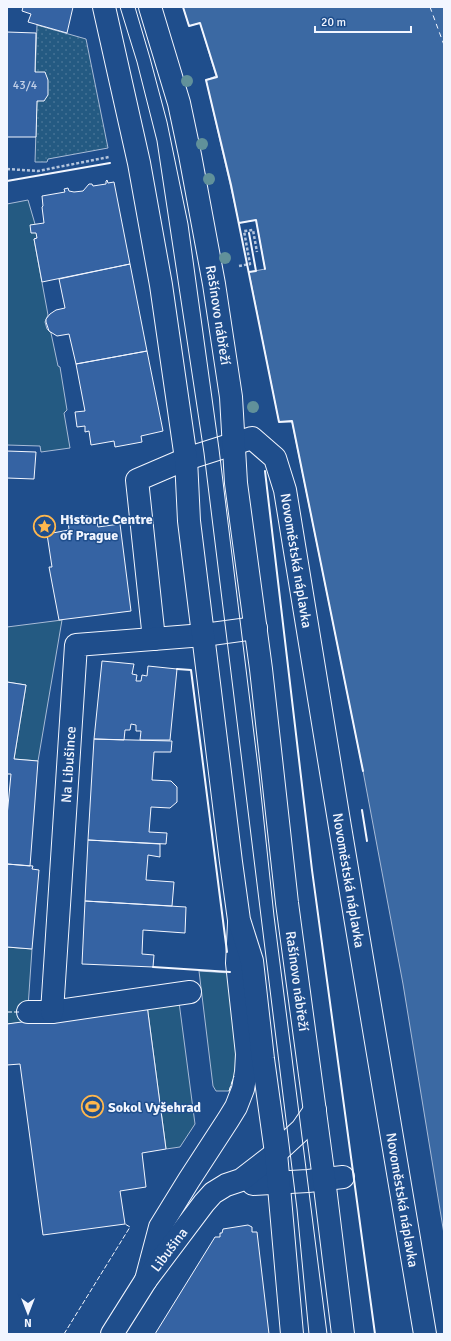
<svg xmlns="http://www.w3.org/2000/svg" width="451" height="1341" viewBox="0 0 451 1341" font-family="Signika,sans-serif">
  <defs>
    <pattern id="garden-dots" width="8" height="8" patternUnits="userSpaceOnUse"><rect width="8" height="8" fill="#245a82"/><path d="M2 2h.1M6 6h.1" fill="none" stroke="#447295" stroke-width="1.8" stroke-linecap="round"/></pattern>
  </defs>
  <rect width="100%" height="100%" fill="#1f4e8c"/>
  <!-- grass -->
  <path fill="#245a82" stroke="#a8bbd7" d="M 28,200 L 35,224 L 37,238 L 34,239 L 48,315 L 45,322 L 47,329 L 51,333 L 58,366 L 60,367 L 67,410 L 64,413 L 70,448 L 41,452 L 40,446 L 7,445 L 7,204 Z
    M 62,620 L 38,761 L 14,759 L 26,685 L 7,682 L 7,627 Z
    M 7,947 L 32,949 L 27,1022 L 7,1024 Z
    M 199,971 L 230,973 L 237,1017 L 236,1071 L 229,1091 L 216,1091 L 213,1086 Z
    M 179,1002 L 195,1124 L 180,1147 L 166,1149 L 147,1005 Z"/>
  <!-- garden -->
  <path fill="url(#garden-dots)" stroke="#a8bbd7" d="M 37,25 L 86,39 L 108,148 L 48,159 L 47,162 L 35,162 L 37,99 L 34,99 Z"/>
  <!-- water -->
  <path fill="#3b69a3" stroke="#a8bbd7" d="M 183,7 L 444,7 L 444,1234 L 403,984 L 363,771 L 292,422 L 279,422 L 249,272 L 265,269 L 256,220 L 239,223 L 206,80 L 216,76 L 200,23 L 189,26 Z"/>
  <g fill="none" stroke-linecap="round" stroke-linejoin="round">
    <!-- ferry -->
    <path stroke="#f2f6ff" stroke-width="1" stroke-dasharray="5 4" stroke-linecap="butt" d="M 430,7 L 444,45"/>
  </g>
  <!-- building -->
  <path fill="#3563a3" stroke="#f2f6ff" d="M 23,7 L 73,7 L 67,33 L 28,22 L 31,14 L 22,11 Z
    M 7,32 L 36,33 L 35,72 L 45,72 L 48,80 L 48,95 L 44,101 L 37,101 L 36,137 L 7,137 Z
    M 107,180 L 108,183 L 114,182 L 130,264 L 42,282 L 34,239 L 37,238 L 36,233 L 31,233 L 30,225 L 44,223 L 42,207 L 43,206 L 42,196 L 65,192 L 64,189 L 68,188 L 69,191 L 74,192 L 83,191 L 89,184 L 92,184 L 93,186 L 106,184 L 106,181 Z
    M 130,264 L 147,351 L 76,364 L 69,334 L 57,336 L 49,331 L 46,322 L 46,319 L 50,314 L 56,310 L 65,308 L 59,279 Z
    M 147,351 L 163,431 L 141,436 L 142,442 L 115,447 L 114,441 L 91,445 L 89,431 L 85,432 L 85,426 L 77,427 L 75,412 L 85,411 L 76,364 Z
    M 7,451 L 36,452 L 34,479 L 7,478 Z
    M 87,516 L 96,518 L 98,527 L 120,524 L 131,611 L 59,620 L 49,567 L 52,567 L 47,534 L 69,530 L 68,521 L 77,517 Z
    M 102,661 L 134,664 L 132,674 L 137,675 L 136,681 L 141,681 L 142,675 L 147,676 L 148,666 L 177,669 L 170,740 L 140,740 L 141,731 L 136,731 L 136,725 L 131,724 L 130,730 L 125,730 L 124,740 L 94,739 Z
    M 7,682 L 26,685 L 14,759 L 38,761 L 30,866 L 7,864 L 7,816 L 11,774 L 7,774 Z
    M 94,739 L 172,741 L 171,752 L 154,752 L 152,780 L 171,781 L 177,787 L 177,802 L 170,808 L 151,807 L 149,832 L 167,833 L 166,844 L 88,840 Z
    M 88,840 L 160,844 L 160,857 L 148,855 L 146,880 L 174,882 L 172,906 L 85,901 Z
    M 7,864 L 33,866 L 32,869 L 39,870 L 32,949 L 7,947 Z
    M 85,901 L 186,907 L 185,933 L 143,930 L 142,954 L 154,955 L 153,967 L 82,964 Z
    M 147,1005 L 166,1149 L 142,1153 L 146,1187 L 120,1191 L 125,1224 L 43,1235 L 20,1064 L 7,1065 L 7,1024 Z
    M 248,1225 L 252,1227 L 252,1232 L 257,1232 L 269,1334 L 155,1334 L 215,1237 L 220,1237 L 220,1233 L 222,1233 L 223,1229 Z"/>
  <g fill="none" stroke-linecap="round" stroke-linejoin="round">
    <defs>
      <g id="minor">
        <path id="s1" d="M 154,639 L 137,480 L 186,459 L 252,438 L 275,458 L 285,490 L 340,827 L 425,1334"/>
        <path d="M 28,1012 L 52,1012 L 190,992"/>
        <path id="s2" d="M 52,1012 L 76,645 L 204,635 L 256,628"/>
        <path d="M 253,1184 L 308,1181 L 343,1177"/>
        <path d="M 146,1280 L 160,1227 L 189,1180 L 228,1120 L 236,1107 L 243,1089 L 246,1072 L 247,1054 L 237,963 L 239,923"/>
        <path id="s3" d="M 112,1334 L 146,1280 L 204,1203 L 213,1193 L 226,1185 L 241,1180 L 276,1153 L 302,1129 L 315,1110"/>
      </g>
      <g id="major">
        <path d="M 104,7 L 139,163 L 161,285 L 186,459 L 189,521 L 231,862 L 239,920 L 252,961 L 263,1059 L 276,1153 L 292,1334"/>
        <path id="s4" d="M 150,7 L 179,103 L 190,155 L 214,284 L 231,397 L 236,483 L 261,669 L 287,903 L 324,1179 L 343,1334"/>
      </g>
    </defs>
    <!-- minor casing -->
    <use href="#minor" stroke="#f2f6ff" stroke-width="24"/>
    <!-- major casing -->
    <use href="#major" stroke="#f2f6ff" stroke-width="24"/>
    <!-- path -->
    <path stroke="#b3c4dc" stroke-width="2.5" stroke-dasharray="3 2" stroke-linecap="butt" d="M 7,169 L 38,171 L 109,157
      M 239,266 L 250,264 L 244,231 L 253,230 L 257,252"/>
    <!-- minor -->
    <use href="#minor" stroke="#1f4e8c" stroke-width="22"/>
    <!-- major -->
    <use href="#major" stroke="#1f4e8c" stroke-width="22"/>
    <!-- tram -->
    <path stroke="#f2f6ff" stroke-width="1" d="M 120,7 L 137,62 L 157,141 L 204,453 L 297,1209 L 309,1334
      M 135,7 L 150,58 L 167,122 L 188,224 L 219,449 L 259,775 L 274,916 L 327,1334"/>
    <!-- fence -->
    <path stroke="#f2f6ff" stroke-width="1" stroke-dasharray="5 2" stroke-linecap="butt" d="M 7,1012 L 19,1012
      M 229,1091 L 234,1076
      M 64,1334 L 130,1227 L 125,1224"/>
    <!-- wall -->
    <path stroke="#f2f6ff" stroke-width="2" d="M 183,7 L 189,26 L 200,23 L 217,77 L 206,80 L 231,185 L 279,422 L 292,421 L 363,771
      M 7,181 L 110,163
      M 239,223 L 256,220 L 265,269
      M 249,233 L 256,271 L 249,272
      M 265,471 L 312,870 L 375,1334
      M 177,669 L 191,670 L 227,952
      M 362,810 L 367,841
      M 153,967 L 230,972"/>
  </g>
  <!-- trees -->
  <g fill="#61919a">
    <circle cx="187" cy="81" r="6"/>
    <circle cx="202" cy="144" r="6"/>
    <circle cx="209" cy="179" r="6"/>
    <circle cx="225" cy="258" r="6"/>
    <circle cx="253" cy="407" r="6"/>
  </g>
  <!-- icons -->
  <defs>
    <symbol id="sight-ring" viewBox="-11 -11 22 22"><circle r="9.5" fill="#1f4e8c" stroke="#ffb74d" stroke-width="1.5"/><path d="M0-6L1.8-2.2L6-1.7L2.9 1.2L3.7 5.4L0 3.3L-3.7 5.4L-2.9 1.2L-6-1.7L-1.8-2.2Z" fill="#ffb74d"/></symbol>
    <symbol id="stadium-ring" viewBox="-11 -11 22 22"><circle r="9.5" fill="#1f4e8c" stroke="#ffb74d" stroke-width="1.5"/><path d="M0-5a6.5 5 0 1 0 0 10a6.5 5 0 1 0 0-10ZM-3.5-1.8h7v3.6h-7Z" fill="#ffb74d"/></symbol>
  </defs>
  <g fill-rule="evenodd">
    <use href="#sight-ring" x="32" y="514" width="25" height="25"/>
    <use href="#stadium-ring" x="80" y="1094" width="25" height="25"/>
  </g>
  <g text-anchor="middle" stroke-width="3" stroke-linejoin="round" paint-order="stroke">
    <!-- number labels -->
    <g font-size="12" fill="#c3d1e8">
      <text x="25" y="89">43/4</text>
    </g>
    <!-- street labels -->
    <g font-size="14" fill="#f2f6ff" stroke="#1f4e8c">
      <text dy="5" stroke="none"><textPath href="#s4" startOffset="316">Rašínovo nábřeží</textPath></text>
      <text dy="5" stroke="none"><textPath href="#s1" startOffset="418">Novoměstská náplavka</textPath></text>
      <text dy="5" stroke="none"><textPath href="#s2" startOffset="248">Na Libušince</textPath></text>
      <text dy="5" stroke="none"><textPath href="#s1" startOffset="742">Novoměstská náplavka</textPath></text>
      <text dy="5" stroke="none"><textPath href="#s4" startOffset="987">Rašínovo nábřeží</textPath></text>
      <text dy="5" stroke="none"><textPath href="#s1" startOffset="1066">Novoměstská náplavka</textPath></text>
      <text dy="5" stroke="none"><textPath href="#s3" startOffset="102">Libušina</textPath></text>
    </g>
    <!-- poi labels -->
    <g font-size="14" font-weight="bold" fill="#f2f6ff" stroke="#1f4e8c" text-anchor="start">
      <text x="60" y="524">Historic Centre<tspan x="60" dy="16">of Prague</tspan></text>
      <text x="108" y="1112">Sokol Vyšehrad</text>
    </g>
  </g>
  <!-- border -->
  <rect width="451" height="1341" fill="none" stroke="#f2f6ff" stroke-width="16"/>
  <!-- north arrow -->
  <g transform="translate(28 1313) rotate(180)" stroke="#1f4e8c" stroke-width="3" paint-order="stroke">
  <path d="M0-3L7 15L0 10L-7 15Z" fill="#f2f6ff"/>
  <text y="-6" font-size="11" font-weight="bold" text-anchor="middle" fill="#f2f6ff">N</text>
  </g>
  <!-- scale -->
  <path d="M315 26v6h96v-6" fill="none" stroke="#f2f6ff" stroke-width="2"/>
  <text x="321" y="26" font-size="12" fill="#f2f6ff" stroke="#1f4e8c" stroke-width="3" paint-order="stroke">20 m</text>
</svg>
